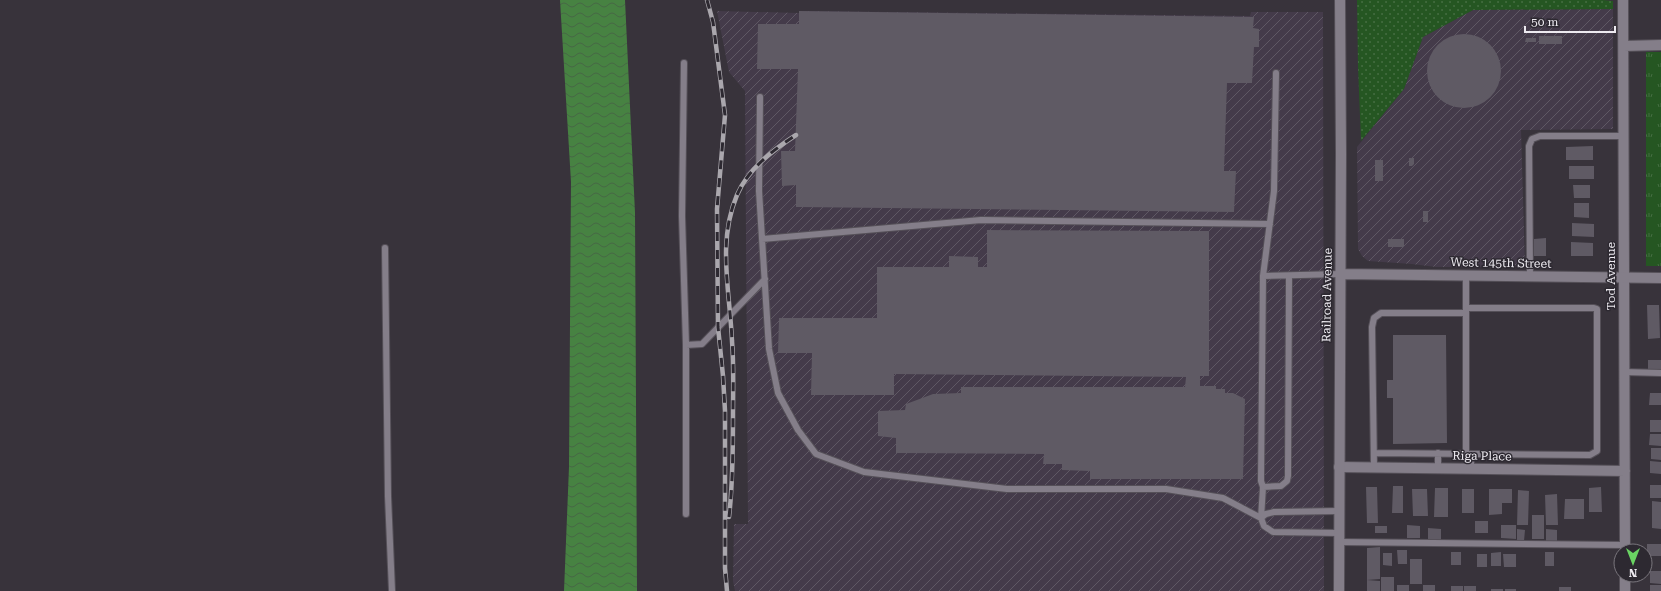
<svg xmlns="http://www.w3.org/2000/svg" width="1661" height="591" viewBox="0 0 1661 591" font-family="'Roboto Serif',serif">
  <defs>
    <pattern id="industrial-furrows" width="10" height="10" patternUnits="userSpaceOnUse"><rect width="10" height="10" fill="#443b4a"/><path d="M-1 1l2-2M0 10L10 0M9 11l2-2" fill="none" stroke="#5f5864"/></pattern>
    <pattern id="grass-dots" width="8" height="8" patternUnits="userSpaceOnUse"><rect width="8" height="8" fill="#255622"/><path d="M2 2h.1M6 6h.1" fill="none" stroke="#456e42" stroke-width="1.8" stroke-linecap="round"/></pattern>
    <pattern id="park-tufts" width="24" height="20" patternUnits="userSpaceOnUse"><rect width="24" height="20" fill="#255622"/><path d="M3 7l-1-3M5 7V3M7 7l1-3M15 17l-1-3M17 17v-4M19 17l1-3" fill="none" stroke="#456e42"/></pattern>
    <pattern id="water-waves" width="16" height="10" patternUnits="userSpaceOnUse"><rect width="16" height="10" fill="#478242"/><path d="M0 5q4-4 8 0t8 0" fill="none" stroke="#476745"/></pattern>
  </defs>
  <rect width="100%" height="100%" fill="#38333b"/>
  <!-- industrial -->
  <path fill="url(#industrial-furrows)" d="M 1613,9 L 1613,129 L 1521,130 L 1525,267 L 1436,267 L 1412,264 L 1368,261 L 1362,256 L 1358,249 L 1357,147 L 1404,89 L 1423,37 L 1473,10 Z
    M 717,11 L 799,13 L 799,11 L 1250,16 L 1251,12 L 1323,12 L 1324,591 L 735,591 L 733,581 L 734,524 L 748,524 L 745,91 L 729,72 Z"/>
  <!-- grass -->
  <path fill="url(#grass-dots)" d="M 1357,0 L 1603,0 L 1613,1 L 1613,9 L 1473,10 L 1423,37 L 1404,89 L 1361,141 L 1358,66 Z"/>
  <!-- park -->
  <path fill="url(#park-tufts)" d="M 1646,52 L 1661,52 L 1661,266 L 1646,266 Z"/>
  <!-- water -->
  <path fill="url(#water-waves)" d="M 560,0 L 625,0 L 635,213 L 637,591 L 564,591 L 569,467 L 571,182 Z"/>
  <!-- building -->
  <path fill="#5f5a64" d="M 799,11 L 1254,17 L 1253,28 L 1259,29 L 1259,47 L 1254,47 L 1252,83 L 1227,83 L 1224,171 L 1236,171 L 1234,212 L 796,207 L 796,185 L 782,186 L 781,151 L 795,151 L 798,69 L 757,69 L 758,24 L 799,24 Z
    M1427 71a37 37 0 1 1 74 0a37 37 0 1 1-74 0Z
    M 1539,36 L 1562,36 L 1562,44 L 1539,44 Z
    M 1526,38 L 1536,38 L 1536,42 L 1525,42 Z
    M 1593,146 L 1593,160 L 1566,160 L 1566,147 Z
    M 1409,158 L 1414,158 L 1414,164 L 1412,166 L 1409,166 Z
    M 1375,160 L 1383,160 L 1383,181 L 1375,181 Z
    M 1569,166 L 1594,166 L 1594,179 L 1569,179 Z
    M 1573,185 L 1590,185 L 1590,198 L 1574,198 Z
    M 1574,203 L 1589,203 L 1589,218 L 1574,217 Z
    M 1423,211 L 1428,211 L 1428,222 L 1423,222 Z
    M 1572,223 L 1594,224 L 1594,237 L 1572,236 Z
    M 987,230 L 1209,231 L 1209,376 L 1200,376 L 1200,386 L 1216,386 L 1216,389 L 1225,389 L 1225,393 L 1233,393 L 1245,399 L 1243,479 L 1090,479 L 1090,471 L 1062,470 L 1062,464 L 1043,464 L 1044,454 L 896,453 L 896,438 L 878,436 L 878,411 L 905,410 L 906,404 L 933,394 L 961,393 L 961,387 L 1185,387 L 1186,377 L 894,374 L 894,395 L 811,395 L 812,353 L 778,353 L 779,318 L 877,318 L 877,267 L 949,267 L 949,256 L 978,257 L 978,267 L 987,267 Z
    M 1546,238 L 1546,256 L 1534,256 L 1534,239 Z
    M 1388,239 L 1404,239 L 1404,247 L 1388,247 Z
    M 1571,242 L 1593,243 L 1593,256 L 1571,256 Z
    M 1647,305 L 1659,305 L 1660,338 L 1648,339 Z
    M 1393,335 L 1446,335 L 1447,443 L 1393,444 L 1393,398 L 1387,398 L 1387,380 L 1393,380 Z
    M 1648,360 L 1661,360 L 1661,369 L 1648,369 Z
    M 1650,393 L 1661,393 L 1661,405 L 1649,405 Z
    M 1650,420 L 1661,420 L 1661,432 L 1650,432 Z
    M 1650,434 L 1661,434 L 1661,446 L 1649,445 Z
    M 1651,448 L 1661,448 L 1661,460 L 1651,459 Z
    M 1650,461 L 1661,462 L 1661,474 L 1650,473 Z
    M 1650,485 L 1661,485 L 1661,498 L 1650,498 Z
    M 1393,486 L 1403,486 L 1403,513 L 1392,513 Z
    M 1366,487 L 1377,487 L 1378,523 L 1367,523 Z
    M 1601,487 L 1602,512 L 1589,512 L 1589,488 Z
    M 1435,488 L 1448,488 L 1448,517 L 1434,517 Z
    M 1412,489 L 1427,489 L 1428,516 L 1413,516 Z
    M 1462,489 L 1474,489 L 1474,513 L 1462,513 Z
    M 1489,489 L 1512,489 L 1512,503 L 1502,503 L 1502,514 L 1489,515 Z
    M 1518,490 L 1529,491 L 1528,525 L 1517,525 Z
    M 1557,494 L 1558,525 L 1546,525 L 1545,495 Z
    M 1565,499 L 1584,499 L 1584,519 L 1564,519 Z
    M 1652,501 L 1661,502 L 1661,529 L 1652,528 Z
    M 1532,515 L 1544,515 L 1544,539 L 1532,539 Z
    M 1475,521 L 1488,521 L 1488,533 L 1475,533 Z
    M 1407,525 L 1420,526 L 1420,538 L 1407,538 Z
    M 1501,525 L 1516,525 L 1516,539 L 1501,538 Z
    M 1375,526 L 1387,526 L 1387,533 L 1375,533 Z
    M 1428,528 L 1441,529 L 1441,541 L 1428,540 Z
    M 1517,529 L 1525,530 L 1524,541 L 1517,541 Z
    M 1546,529 L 1557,530 L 1557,541 L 1546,541 Z
    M 1647,544 L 1661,544 L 1661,556 L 1647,556 Z
    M 1380,547 L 1380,579 L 1367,580 L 1367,548 Z
    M 1397,550 L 1407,550 L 1407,564 L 1398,564 Z
    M 1451,552 L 1461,552 L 1461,565 L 1451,565 Z
    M 1501,552 L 1501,566 L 1491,566 L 1491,553 Z
    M 1545,552 L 1554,552 L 1554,566 L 1545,566 Z
    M 1383,553 L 1392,553 L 1392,566 L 1383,565 Z
    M 1477,554 L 1487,554 L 1487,567 L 1477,567 Z
    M 1503,554 L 1516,554 L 1516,567 L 1504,567 Z
    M 1410,559 L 1422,559 L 1422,584 L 1410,584 Z
    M 1650,571 L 1661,571 L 1661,584 L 1650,583 Z
    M 1381,577 L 1394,577 L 1394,591 L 1381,591 Z
    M 1367,580 L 1380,581 L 1380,591 L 1367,591 Z
    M 1397,585 L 1409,585 L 1409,591 L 1397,591 Z
    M 1423,585 L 1435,585 L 1435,591 L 1423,591 Z
    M 1650,585 L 1661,585 L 1661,591 L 1650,591 Z
    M 1451,586 L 1463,586 L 1463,591 L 1451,591 Z
    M 1464,586 L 1476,586 L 1476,591 L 1464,591 Z
    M 1559,587 L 1571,587 L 1571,591 L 1559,591 Z
    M 1491,589 L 1503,589 L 1503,591 L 1491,591 Z
    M 1505,589 L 1516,589 L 1516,591 L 1505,591 Z"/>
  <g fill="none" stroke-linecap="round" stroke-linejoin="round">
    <defs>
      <path id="service" d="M 684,63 L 682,216 L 686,345
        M 760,97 L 759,191 L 769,349 L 778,393 L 798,430 L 816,454 L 864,472 L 1007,489 L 1166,489 L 1223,498 L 1261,518 L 1263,487 L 1261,481 L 1263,276 L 1341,274
        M 762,239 L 981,220 L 1270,224
        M 385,248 L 388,496 L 392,591
        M 1263,276 L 1274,191 L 1276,73
        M 1530,276 L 1529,146 L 1532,139 L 1540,136 L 1623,136
        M 1466,313 L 1466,454
        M 1624,372 L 1661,373
        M 1374,453 L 1590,455 L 1597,451 L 1597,309 L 1594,308 L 1466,308
        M 1471,454 L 1471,469
        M 1374,468 L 1372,327 L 1374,318 L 1381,313 L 1466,313 L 1466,276
        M 1438,468 L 1438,453
        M 1263,487 L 1281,486 L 1287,481 L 1288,476 L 1289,276
        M 1339,511 L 1274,512 L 1266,514 L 1261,518 L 1264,526 L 1273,532 L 1339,533
        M 686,514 L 686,345 L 702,344 L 765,279
        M 1339,542 L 1625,545"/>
      <path id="minor" d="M 1623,0 L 1625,551
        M 1624,46 L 1661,45
        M 1339,467 L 1625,471
        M 1625,575 L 1625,591"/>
      <path id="tertiary" d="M 1341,274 L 1661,278
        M 1339,591 L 1341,154 L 1340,0"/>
    </defs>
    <!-- service casing -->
    <use href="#service" stroke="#555058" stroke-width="8"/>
    <!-- minor casing -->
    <use href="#minor" stroke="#555058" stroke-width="12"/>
    <!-- tertiary casing -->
    <use href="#tertiary" stroke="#555058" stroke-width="12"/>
    <!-- service -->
    <use href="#service" stroke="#847e89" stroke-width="6"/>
    <!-- minor -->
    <use href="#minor" stroke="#847e89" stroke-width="10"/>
    <!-- tertiary -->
    <use href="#tertiary" stroke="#847e89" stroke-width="10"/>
    <defs>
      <path id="rail" d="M 707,0 L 713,22 L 725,115 L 717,209 L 718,327 L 723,376 L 725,411 L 725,568 L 727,591
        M 729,517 C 733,483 733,449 733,414 C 733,390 734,365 732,341 C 730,292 717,242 737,195 C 748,169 773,150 796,135"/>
    </defs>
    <!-- rail casing -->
    <use href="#rail" stroke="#aaa7ad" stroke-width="4.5"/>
    <!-- rail -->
    <use href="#rail" stroke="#2d2931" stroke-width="3" stroke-dasharray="9" stroke-linecap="butt"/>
  </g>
  <g text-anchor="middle" stroke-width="3" stroke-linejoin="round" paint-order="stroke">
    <!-- street labels -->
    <g font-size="12" fill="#edeaf0" stroke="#2d2931">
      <text transform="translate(1501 263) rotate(1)" y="4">West 145th Street</text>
      <text transform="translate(1611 276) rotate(-90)" y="4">Tod Avenue</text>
      <text transform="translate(1327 295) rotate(-89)" y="4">Railroad Avenue</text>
      <text transform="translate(1482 456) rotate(1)" y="4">Riga Place</text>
    </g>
  </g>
  <!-- north arrow -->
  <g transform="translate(1633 563) rotate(180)"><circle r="19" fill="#2d2931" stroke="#7a767d"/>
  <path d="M0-3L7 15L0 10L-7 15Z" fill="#6ad363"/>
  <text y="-6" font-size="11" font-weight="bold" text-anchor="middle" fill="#edeaf0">N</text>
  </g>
  <!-- scale -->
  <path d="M1525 26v6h90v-6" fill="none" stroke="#edeaf0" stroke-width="2"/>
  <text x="1531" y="26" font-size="12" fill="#edeaf0" stroke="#2d2931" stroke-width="3" paint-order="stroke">50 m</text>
</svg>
